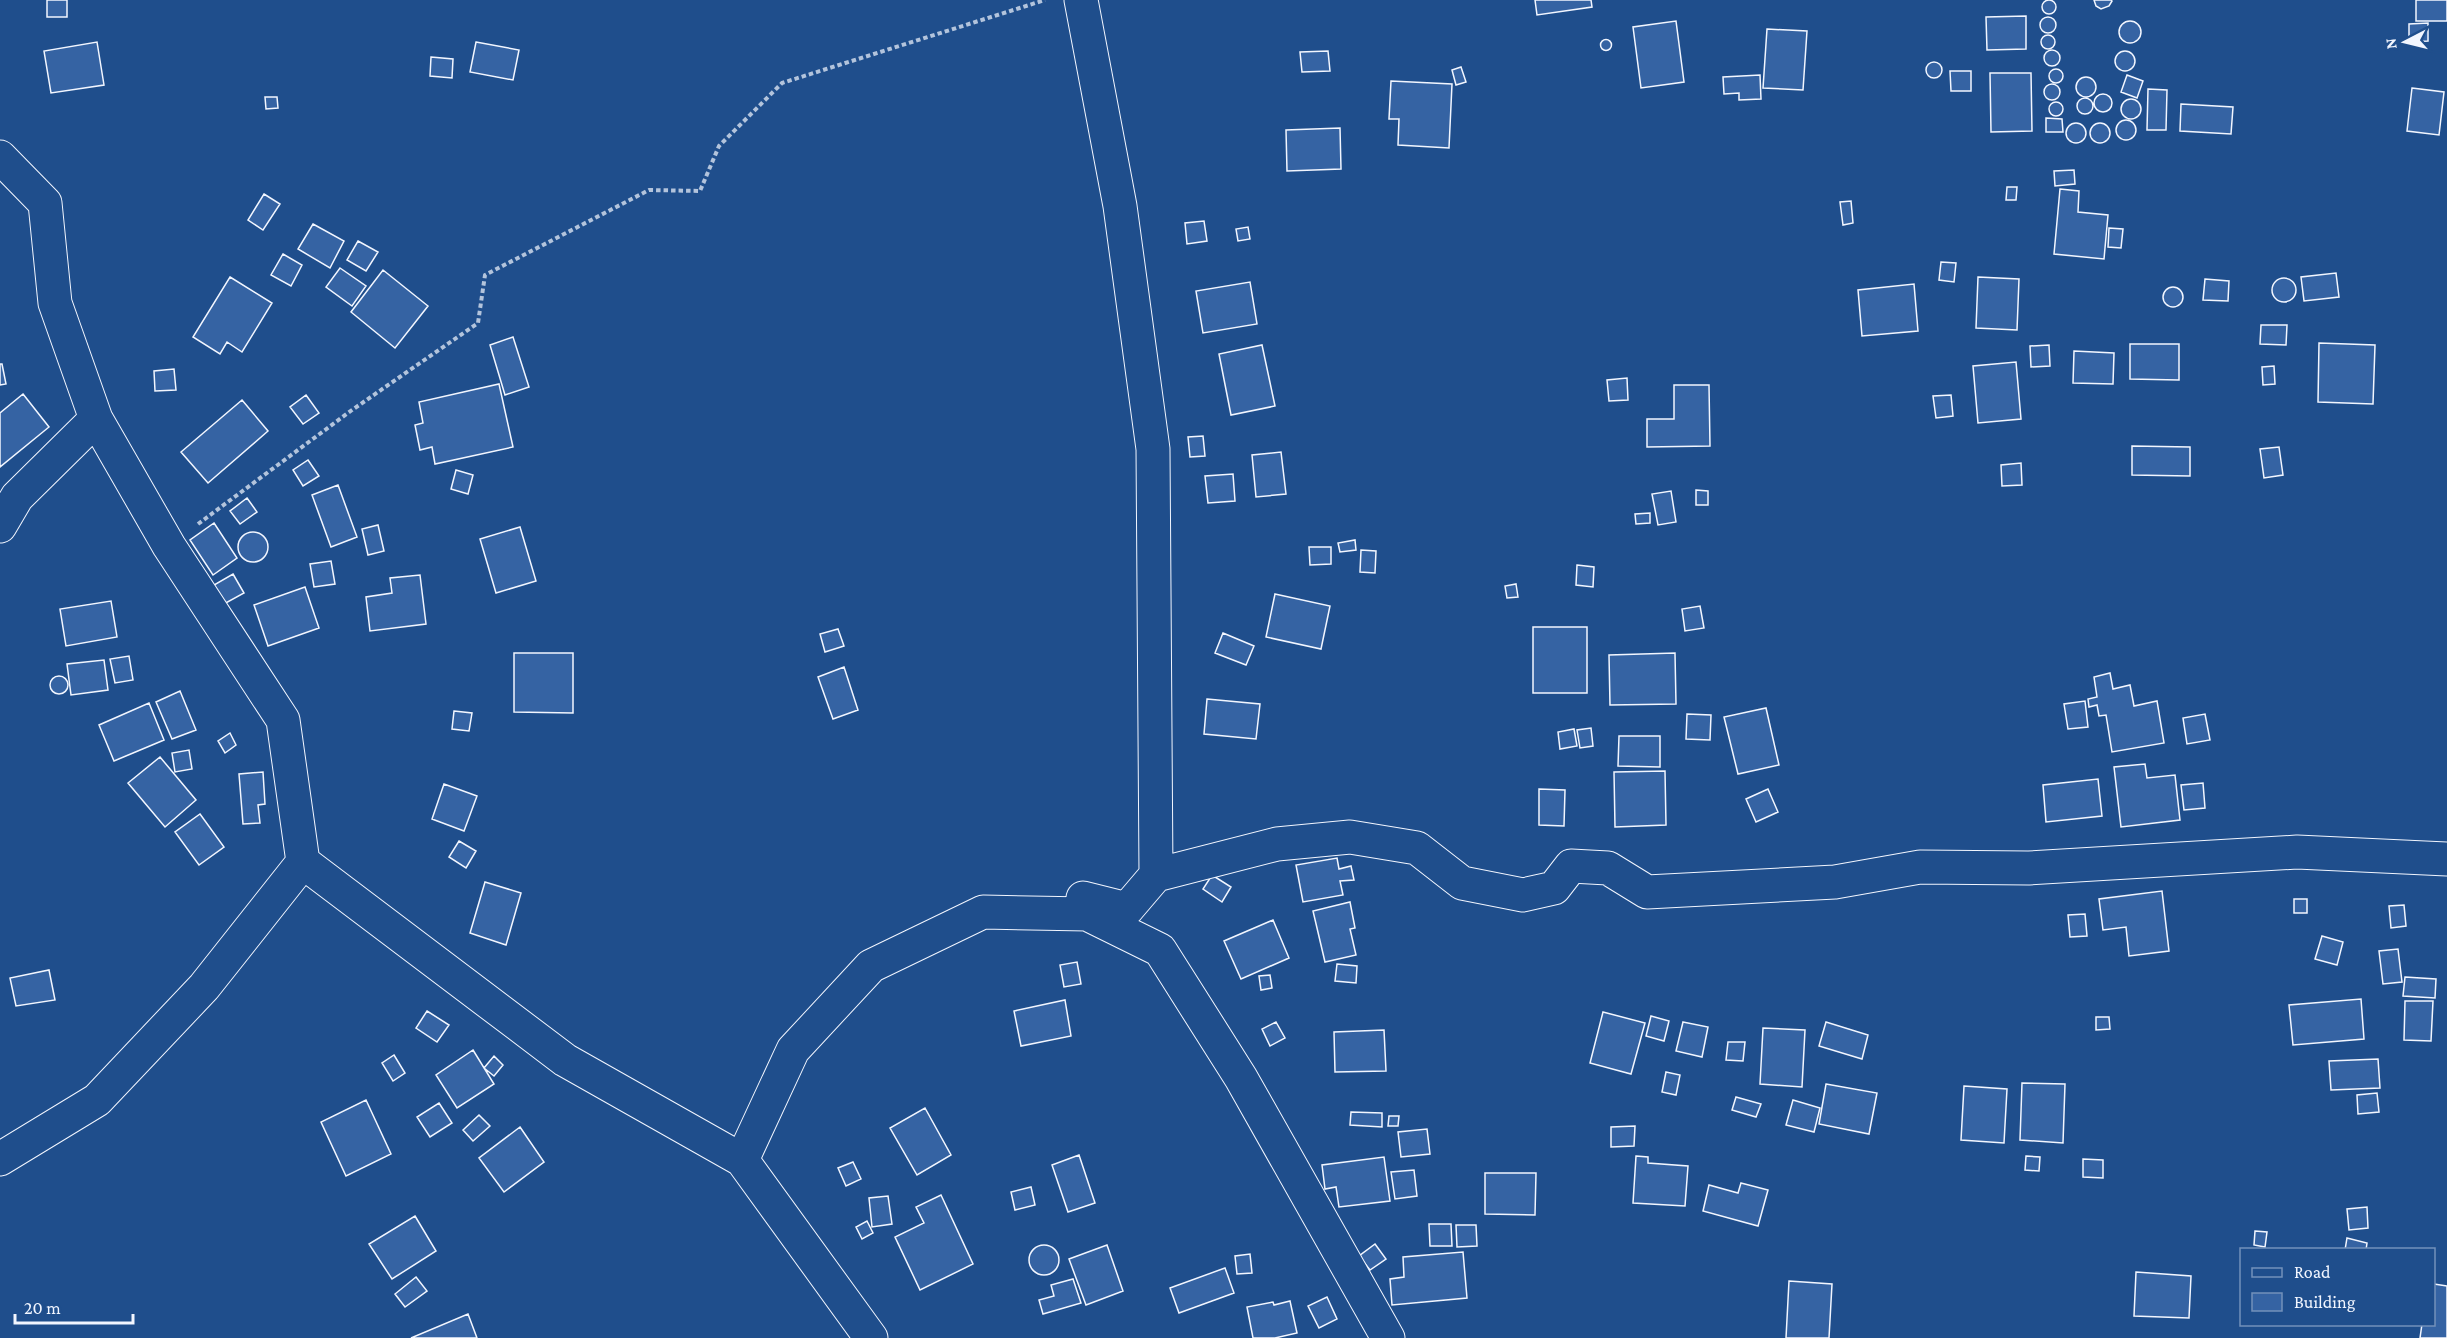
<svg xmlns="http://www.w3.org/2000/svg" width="2447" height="1338" viewBox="0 0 2447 1338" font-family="'Crimson Pro',serif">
  <rect width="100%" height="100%" fill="#1f4e8c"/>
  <!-- building -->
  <path fill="#3563a3" stroke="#f2f6ff" stroke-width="1.5" d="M2042 7a7 7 0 1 1 14 0a7 7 0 1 1-14 0Z
    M 47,0 L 67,0 L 67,17 L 47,17 Z
    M 1535,0 L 1591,0 L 1592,7 L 1537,15 Z
    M 2094,0 L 2111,0 L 2112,1 L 2109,6 L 2101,9 L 2096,6 Z
    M 2416,0 L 2447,0 L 2447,21 L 2416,21 Z
    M 2026,16 L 2026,49 L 1987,50 L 1986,17 Z
    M2040 25a8 8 0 1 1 16 0a8 8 0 1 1-16 0Z
    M2119 32a11 11 0 1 1 22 0a11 11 0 1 1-22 0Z
    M 1676,21 L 1684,82 L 1641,88 L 1633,27 Z
    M 2428,23 L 2428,41 L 2409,42 L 2409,24 Z
    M 1767,29 L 1807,31 L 1803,90 L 1763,88 Z
    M2041 42a7 7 0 1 1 14 0a7 7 0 1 1-14 0Z
    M1600.5 45a5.5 5.5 0 1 1 11 0a5.5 5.5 0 1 1-11 0Z
    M 97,42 L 104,85 L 51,93 L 44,51 Z
    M 476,42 L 519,50 L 513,80 L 470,72 Z
    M2044 58a8 8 0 1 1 16 0a8 8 0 1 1-16 0Z
    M2115 61a10 10 0 1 1 20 0a10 10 0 1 1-20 0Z
    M 1328,51 L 1330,71 L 1302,72 L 1300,52 Z
    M 431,57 L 453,59 L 452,78 L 430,76 Z
    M1926 70a8 8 0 1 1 16 0a8 8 0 1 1-16 0Z
    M 1461,67 L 1466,82 L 1456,85 L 1452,70 Z
    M2049 76a7 7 0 1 1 14 0a7 7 0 1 1-14 0Z
    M 1950,71 L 1971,71 L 1971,91 L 1951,91 Z
    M 1990,73 L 2031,73 L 2032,131 L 1991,132 Z
    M 1760,75 L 1761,99 L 1739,100 L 1739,93 L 1724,94 L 1723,77 Z
    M 2127,75 L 2143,81 L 2137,98 L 2121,92 Z
    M2076 87a10 10 0 1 1 20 0a10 10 0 1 1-20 0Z
    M 1391,81 L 1452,84 L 1449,148 L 1398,145 L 1399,119 L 1389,119 Z
    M2044 92a8 8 0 1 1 16 0a8 8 0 1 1-16 0Z
    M 2412,88 L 2444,92 L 2439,135 L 2407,131 Z
    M 2148,89 L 2167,90 L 2166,130 L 2147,130 Z
    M2094 103a9 9 0 1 1 18 0a9 9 0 1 1-18 0Z
    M 265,97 L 277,97 L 278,108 L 266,109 Z
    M2077 106a8 8 0 1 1 16 0a8 8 0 1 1-16 0Z
    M2121 109a10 10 0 1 1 20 0a10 10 0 1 1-20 0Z
    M2049 109a7 7 0 1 1 14 0a7 7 0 1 1-14 0Z
    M 2181,104 L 2233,107 L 2231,134 L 2180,131 Z
    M 2046,118 L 2062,119 L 2063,132 L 2046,132 Z
    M2116 130a10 10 0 1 1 20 0a10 10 0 1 1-20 0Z
    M2090 133a10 10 0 1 1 20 0a10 10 0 1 1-20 0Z
    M2066 133a10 10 0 1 1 20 0a10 10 0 1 1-20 0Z
    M 1340,128 L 1341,169 L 1287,171 L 1286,130 Z
    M 2074,170 L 2075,184 L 2055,186 L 2054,171 Z
    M 2007,187 L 2017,187 L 2016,200 L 2006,200 Z
    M 2060,189 L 2079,191 L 2078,212 L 2108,215 L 2104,259 L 2054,254 Z
    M 264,194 L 280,204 L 263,230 L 248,220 Z
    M 1851,201 L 1853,223 L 1843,225 L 1840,202 Z
    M 1204,221 L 1207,241 L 1187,244 L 1185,223 Z
    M 313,224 L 344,241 L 330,268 L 298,249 Z
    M 1248,227 L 1250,239 L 1238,241 L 1236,229 Z
    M 2109,228 L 2123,229 L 2121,248 L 2108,247 Z
    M 358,241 L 378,252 L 366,271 L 347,260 Z
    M 283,254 L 302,265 L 291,286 L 271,275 Z
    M 1941,262 L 1956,263 L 1954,282 L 1939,280 Z
    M 340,268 L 366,286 L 352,306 L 326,287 Z
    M 383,270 L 428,306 L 395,348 L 351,312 Z
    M 2336,273 L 2339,297 L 2304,301 L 2301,277 Z
    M 230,277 L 272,303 L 242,352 L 227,342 L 220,354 L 193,337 Z
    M 1978,277 L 2019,279 L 2017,330 L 1976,328 Z
    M2272 290a12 12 0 1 1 24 0a12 12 0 1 1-24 0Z
    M 2205,279 L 2229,281 L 2228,301 L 2203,300 Z
    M 1250,282 L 1257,324 L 1203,333 L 1196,291 Z
    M 1914,284 L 1918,331 L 1862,336 L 1858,290 Z
    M2163 297a10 10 0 1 1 20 0a10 10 0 1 1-20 0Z
    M 2261,325 L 2287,325 L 2286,345 L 2260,344 Z
    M 513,337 L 529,387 L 505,395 L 490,345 Z
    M 2319,343 L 2375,345 L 2373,404 L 2318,402 Z
    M 2130,344 L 2179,344 L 2179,380 L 2130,379 Z
    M 1262,345 L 1275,406 L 1231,415 L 1219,354 Z
    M 2049,345 L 2050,366 L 2031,367 L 2030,346 Z
    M 2074,351 L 2114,353 L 2113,384 L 2073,383 Z
    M 2016,362 L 2021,419 L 1978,423 L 1973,366 Z
    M 0,364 L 2,364 L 6,384 L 0,385 Z
    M 2274,366 L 2275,384 L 2263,385 L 2262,367 Z
    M 174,369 L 176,390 L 155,391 L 154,371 Z
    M 1627,378 L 1628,400 L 1609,401 L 1607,380 Z
    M 499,384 L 513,447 L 435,464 L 432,447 L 420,450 L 415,425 L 423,423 L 419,402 Z
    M 1674,385 L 1709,385 L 1710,446 L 1647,447 L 1647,419 L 1674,419 Z
    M 23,394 L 49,427 L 0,467 L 0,413 Z
    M 306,395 L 319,413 L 303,424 L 290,407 Z
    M 1951,395 L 1953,416 L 1936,418 L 1933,396 Z
    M 242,400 L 268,431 L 208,483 L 181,452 Z
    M 1203,436 L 1205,456 L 1190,457 L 1188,437 Z
    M 2132,446 L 2190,447 L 2190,476 L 2132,475 Z
    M 2279,447 L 2283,475 L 2264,478 L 2260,449 Z
    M 1281,452 L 1286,494 L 1256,497 L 1252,455 Z
    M 308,460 L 319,476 L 303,486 L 293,470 Z
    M 2021,463 L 2022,485 L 2002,486 L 2001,465 Z
    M 456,470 L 473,475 L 468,494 L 451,489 Z
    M 1233,474 L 1235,501 L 1208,503 L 1205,476 Z
    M 338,485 L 357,537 L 331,547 L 312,495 Z
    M 1696,490 L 1708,491 L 1708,505 L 1696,505 Z
    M 1671,491 L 1676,522 L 1658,525 L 1652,494 Z
    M 247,498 L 257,512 L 240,524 L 230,511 Z
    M 1650,513 L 1650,523 L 1636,524 L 1635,514 Z
    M 214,523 L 237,558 L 213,575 L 190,540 Z
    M 378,525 L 384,551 L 368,555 L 362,529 Z
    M 520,527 L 536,581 L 496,593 L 480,539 Z
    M238 547a15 15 0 1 1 30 0a15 15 0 1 1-30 0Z
    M 1355,540 L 1356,550 L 1340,552 L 1338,543 Z
    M 1309,547 L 1331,547 L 1331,564 L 1310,565 Z
    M 1361,550 L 1376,551 L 1375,573 L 1360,572 Z
    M 331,561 L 335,584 L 314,587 L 310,564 Z
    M 1577,565 L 1594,567 L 1593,587 L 1576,585 Z
    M 233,574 L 244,593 L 224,604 L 214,585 Z
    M 420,575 L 426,624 L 370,631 L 366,597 L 392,593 L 390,578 Z
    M 1516,584 L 1518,597 L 1507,598 L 1505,586 Z
    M 305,587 L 319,628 L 268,646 L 254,605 Z
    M 1275,594 L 1330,606 L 1321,649 L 1266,637 Z
    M 111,601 L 117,637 L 66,646 L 60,609 Z
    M 1700,606 L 1704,628 L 1685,631 L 1682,609 Z
    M 1533,627 L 1587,627 L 1587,693 L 1533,693 Z
    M 838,629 L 844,646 L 825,652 L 820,634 Z
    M 1223,633 L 1254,646 L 1246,665 L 1215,653 Z
    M 514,653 L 573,653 L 573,713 L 514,712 Z
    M 1675,653 L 1676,704 L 1610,705 L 1609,655 Z
    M 129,656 L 133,680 L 115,683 L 110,659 Z
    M 104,660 L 108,690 L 71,695 L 67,664 Z
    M 844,667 L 858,710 L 833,719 L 818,677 Z
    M 2110,673 L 2113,689 L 2130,685 L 2134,706 L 2157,701 L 2164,743 L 2112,752 L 2106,715 L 2099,716 L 2097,705 L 2089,707 L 2088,699 L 2097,697 L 2094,677 Z
    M50 685a9 9 0 1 1 18 0a9 9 0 1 1-18 0Z
    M 180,691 L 196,730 L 172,739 L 156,702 Z
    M 1207,699 L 1260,704 L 1256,739 L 1204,734 Z
    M 2085,701 L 2088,727 L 2068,729 L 2064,704 Z
    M 149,703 L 164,740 L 114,761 L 99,725 Z
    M 1766,708 L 1779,765 L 1738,774 L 1724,717 Z
    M 454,711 L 472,713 L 469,731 L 452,729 Z
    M 1687,714 L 1711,715 L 1710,740 L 1686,739 Z
    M 2205,714 L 2210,740 L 2187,744 L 2183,718 Z
    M 1591,728 L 1593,746 L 1580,748 L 1577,730 Z
    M 1574,729 L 1577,746 L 1560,749 L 1558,732 Z
    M 230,733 L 236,745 L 225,753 L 218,741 Z
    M 1619,736 L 1660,736 L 1660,767 L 1618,766 Z
    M 189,750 L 192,769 L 175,772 L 172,753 Z
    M 160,757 L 196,800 L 165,827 L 128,783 Z
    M 2145,764 L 2147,778 L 2175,775 L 2180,820 L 2121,827 L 2114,767 Z
    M 1665,771 L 1666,825 L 1615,827 L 1614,772 Z
    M 263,772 L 265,804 L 258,805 L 260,823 L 243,824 L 239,774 Z
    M 2098,779 L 2102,816 L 2046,822 L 2043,785 Z
    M 2203,783 L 2205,808 L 2184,810 L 2181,785 Z
    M 444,784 L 477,796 L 464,831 L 432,819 Z
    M 1539,789 L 1565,790 L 1564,826 L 1539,825 Z
    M 1768,789 L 1778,812 L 1756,822 L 1746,799 Z
    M 200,814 L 224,847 L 199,865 L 175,832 Z
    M 459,841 L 476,851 L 466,868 L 449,857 Z
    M 1337,858 L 1339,869 L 1351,866 L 1354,880 L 1340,881 L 1343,895 L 1303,902 L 1296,865 Z
    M 1212,875 L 1231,887 L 1222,902 L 1203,889 Z
    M 485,882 L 521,893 L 506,945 L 470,933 Z
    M 2162,891 L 2169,951 L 2129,956 L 2126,927 L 2103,930 L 2099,899 Z
    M 2294,899 L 2307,899 L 2307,913 L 2294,913 Z
    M 1350,902 L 1355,928 L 1350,929 L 1356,955 L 1325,962 L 1313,911 Z
    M 2404,905 L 2406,926 L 2391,928 L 2389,906 Z
    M 2085,914 L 2087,936 L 2070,937 L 2068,915 Z
    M 1273,920 L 1289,958 L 1241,979 L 1224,941 Z
    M 2322,936 L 2343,942 L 2337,965 L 2315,959 Z
    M 2398,949 L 2402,982 L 2383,984 L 2379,951 Z
    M 1077,962 L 1081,984 L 1064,987 L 1060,965 Z
    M 1337,964 L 1357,966 L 1356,983 L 1335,981 Z
    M 49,970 L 55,1000 L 16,1006 L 10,978 Z
    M 1270,975 L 1272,988 L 1261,990 L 1259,976 Z
    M 2405,977 L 2436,979 L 2435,998 L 2403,996 Z
    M 2361,999 L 2364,1039 L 2293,1045 L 2289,1005 Z
    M 1065,1000 L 1071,1036 L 1021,1046 L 1014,1011 Z
    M 2405,1001 L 2433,1001 L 2431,1041 L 2404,1040 Z
    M 427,1011 L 449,1025 L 437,1042 L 416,1028 Z
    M 1603,1012 L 1645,1023 L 1631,1074 L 1590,1063 Z
    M 1651,1016 L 1669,1021 L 1664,1041 L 1646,1036 Z
    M 2096,1017 L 2109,1017 L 2110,1029 L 2096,1030 Z
    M 1276,1022 L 1285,1038 L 1270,1046 L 1262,1029 Z
    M 1683,1022 L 1708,1027 L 1702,1057 L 1676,1051 Z
    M 1826,1022 L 1868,1035 L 1862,1059 L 1819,1046 Z
    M 1763,1028 L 1805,1030 L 1802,1087 L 1760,1084 Z
    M 1384,1030 L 1386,1071 L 1335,1072 L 1334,1032 Z
    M 1728,1042 L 1745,1042 L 1743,1061 L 1726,1060 Z
    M 473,1050 L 494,1084 L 457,1108 L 436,1075 Z
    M 394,1055 L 405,1073 L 393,1081 L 382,1063 Z
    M 494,1056 L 503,1065 L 494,1076 L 484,1068 Z
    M 2378,1059 L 2380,1088 L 2331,1090 L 2329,1061 Z
    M 1666,1072 L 1680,1075 L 1676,1095 L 1662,1092 Z
    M 2022,1083 L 2065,1084 L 2063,1143 L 2020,1140 Z
    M 1826,1084 L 1877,1093 L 1869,1134 L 1819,1124 Z
    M 1964,1086 L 2007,1089 L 2004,1143 L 1961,1140 Z
    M 2377,1093 L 2379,1112 L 2358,1114 L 2357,1095 Z
    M 1736,1097 L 1761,1104 L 1756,1117 L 1732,1110 Z
    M 366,1100 L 391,1154 L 346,1176 L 321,1122 Z
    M 1793,1100 L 1820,1108 L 1814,1132 L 1786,1125 Z
    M 439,1103 L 452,1123 L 430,1137 L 417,1117 Z
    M 925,1108 L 951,1155 L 917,1175 L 890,1128 Z
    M 1351,1112 L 1382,1113 L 1382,1127 L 1350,1125 Z
    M 479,1115 L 490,1126 L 473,1141 L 463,1130 Z
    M 1389,1116 L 1399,1116 L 1398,1126 L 1388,1126 Z
    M 1635,1126 L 1634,1146 L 1611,1147 L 1611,1127 Z
    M 520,1127 L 544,1162 L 504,1192 L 479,1158 Z
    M 1427,1129 L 1430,1154 L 1401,1157 L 1398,1132 Z
    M 1079,1155 L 1095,1203 L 1068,1212 L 1052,1165 Z
    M 1636,1156 L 1648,1157 L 1648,1163 L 1688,1166 L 1685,1206 L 1633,1203 Z
    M 2026,1156 L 2040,1157 L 2039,1171 L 2025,1170 Z
    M 1384,1157 L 1390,1201 L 1339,1207 L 1336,1187 L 1325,1189 L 1322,1165 Z
    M 2083,1159 L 2103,1160 L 2103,1178 L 2083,1177 Z
    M 853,1162 L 861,1179 L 846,1186 L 838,1168 Z
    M 1414,1170 L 1417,1196 L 1395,1199 L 1391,1172 Z
    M 1485,1173 L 1536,1173 L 1535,1215 L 1485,1214 Z
    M 1741,1183 L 1768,1190 L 1758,1226 L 1703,1211 L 1709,1185 L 1738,1193 Z
    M 1031,1187 L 1035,1205 L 1015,1210 L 1011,1192 Z
    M 941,1195 L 973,1264 L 920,1290 L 895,1237 L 924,1223 L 916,1207 Z
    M 888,1196 L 892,1224 L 872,1227 L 869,1198 Z
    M 2367,1207 L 2368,1228 L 2349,1230 L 2347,1209 Z
    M 415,1216 L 436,1251 L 392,1279 L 369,1244 Z
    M 867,1221 L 873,1233 L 862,1239 L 856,1227 Z
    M 1429,1224 L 1451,1224 L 1452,1246 L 1430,1246 Z
    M 1456,1225 L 1476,1225 L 1477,1246 L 1457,1247 Z
    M 2255,1231 L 2267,1232 L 2265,1247 L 2254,1245 Z
    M 2347,1238 L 2367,1243 L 2366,1250 L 2345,1250 Z
    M 1375,1244 L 1386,1259 L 1370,1270 L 1359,1256 Z
    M1029 1260a15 15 0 1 1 30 0a15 15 0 1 1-30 0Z
    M 1107,1245 L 1123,1291 L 1086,1305 L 1069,1259 Z
    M 1463,1252 L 1467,1298 L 1392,1305 L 1390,1279 L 1404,1277 L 1403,1257 Z
    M 1250,1254 L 1252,1273 L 1237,1274 L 1235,1256 Z
    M 1225,1268 L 1234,1293 L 1179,1313 L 1170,1288 Z
    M 2136,1272 L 2191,1276 L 2189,1318 L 2134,1316 Z
    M 416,1277 L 427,1291 L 405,1307 L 395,1294 Z
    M 1073,1279 L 1081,1303 L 1043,1314 L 1039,1300 L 1054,1296 L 1051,1285 Z
    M 1789,1281 L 1832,1284 L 1829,1338 L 1786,1338 Z
    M 2434,1284 L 2447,1286 L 2447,1338 L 2420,1338 L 2422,1324 L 2434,1324 Z
    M 1327,1297 L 1337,1319 L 1319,1328 L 1308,1306 Z
    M 1290,1301 L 1297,1333 L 1275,1338 L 1253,1338 L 1247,1307 L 1273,1302 L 1274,1305 Z
    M 468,1314 L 477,1338 L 411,1338 Z"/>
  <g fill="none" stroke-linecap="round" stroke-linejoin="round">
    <defs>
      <path id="minor" d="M 1081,0 L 1120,206 L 1153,449 L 1156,875
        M 0,157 L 45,203 L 55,303 L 96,419 L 169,546 L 283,720 L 303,862
        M 0,526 L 17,497 L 96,419
        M 1083,898 L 1127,909 L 1156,875 L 1277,844 L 1350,837 L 1417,848 L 1462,883 L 1523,895 L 1554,888 L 1571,866 L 1608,868 L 1647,892 L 1835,882 L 1920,867 L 2029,868 L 2297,852 L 2447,859
        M 0,1159 L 97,1100 L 204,987 L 303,862 L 565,1060 L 742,1160 L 793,1050 L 871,966 L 983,912 L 1087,914 L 1160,950 L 1241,1078 L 1388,1338
        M 742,1160 L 871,1338"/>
    </defs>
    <!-- minor casing -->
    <use href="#minor" stroke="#f2f6ff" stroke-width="35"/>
    <!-- path -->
    <path stroke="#b3c4dc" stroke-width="4" stroke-dasharray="4.5 3" stroke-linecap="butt" d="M 198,524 L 352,410 L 478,323 L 485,275 L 649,190 L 700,191 L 719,146 L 782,83 L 1045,0"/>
    <!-- minor -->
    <use href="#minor" stroke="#1f4e8c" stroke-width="33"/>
  </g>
  <!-- legend -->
  <rect x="2240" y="1248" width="195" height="78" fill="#1f4e8c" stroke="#7391ba" stroke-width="1.5"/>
  <rect x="2252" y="1268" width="30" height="9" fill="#1f4e8c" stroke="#7391ba" stroke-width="1.5"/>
  <text x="2294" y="1278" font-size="18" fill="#f2f6ff">Road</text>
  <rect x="2252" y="1293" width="30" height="18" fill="#3563a3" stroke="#7391ba" stroke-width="1.5"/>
  <text x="2294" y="1308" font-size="18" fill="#f2f6ff">Building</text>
  <!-- north arrow -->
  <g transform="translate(2405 42) rotate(263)" stroke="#1f4e8c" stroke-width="4.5" paint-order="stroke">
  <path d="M0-4.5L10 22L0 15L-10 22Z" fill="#f2f6ff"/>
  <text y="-9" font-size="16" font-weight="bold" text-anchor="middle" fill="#f2f6ff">N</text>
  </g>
  <!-- scale -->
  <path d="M15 1314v9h118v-9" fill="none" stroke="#f2f6ff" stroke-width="3"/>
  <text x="24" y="1314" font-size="18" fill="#f2f6ff" stroke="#1f4e8c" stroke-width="4.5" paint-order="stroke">20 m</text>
</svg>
